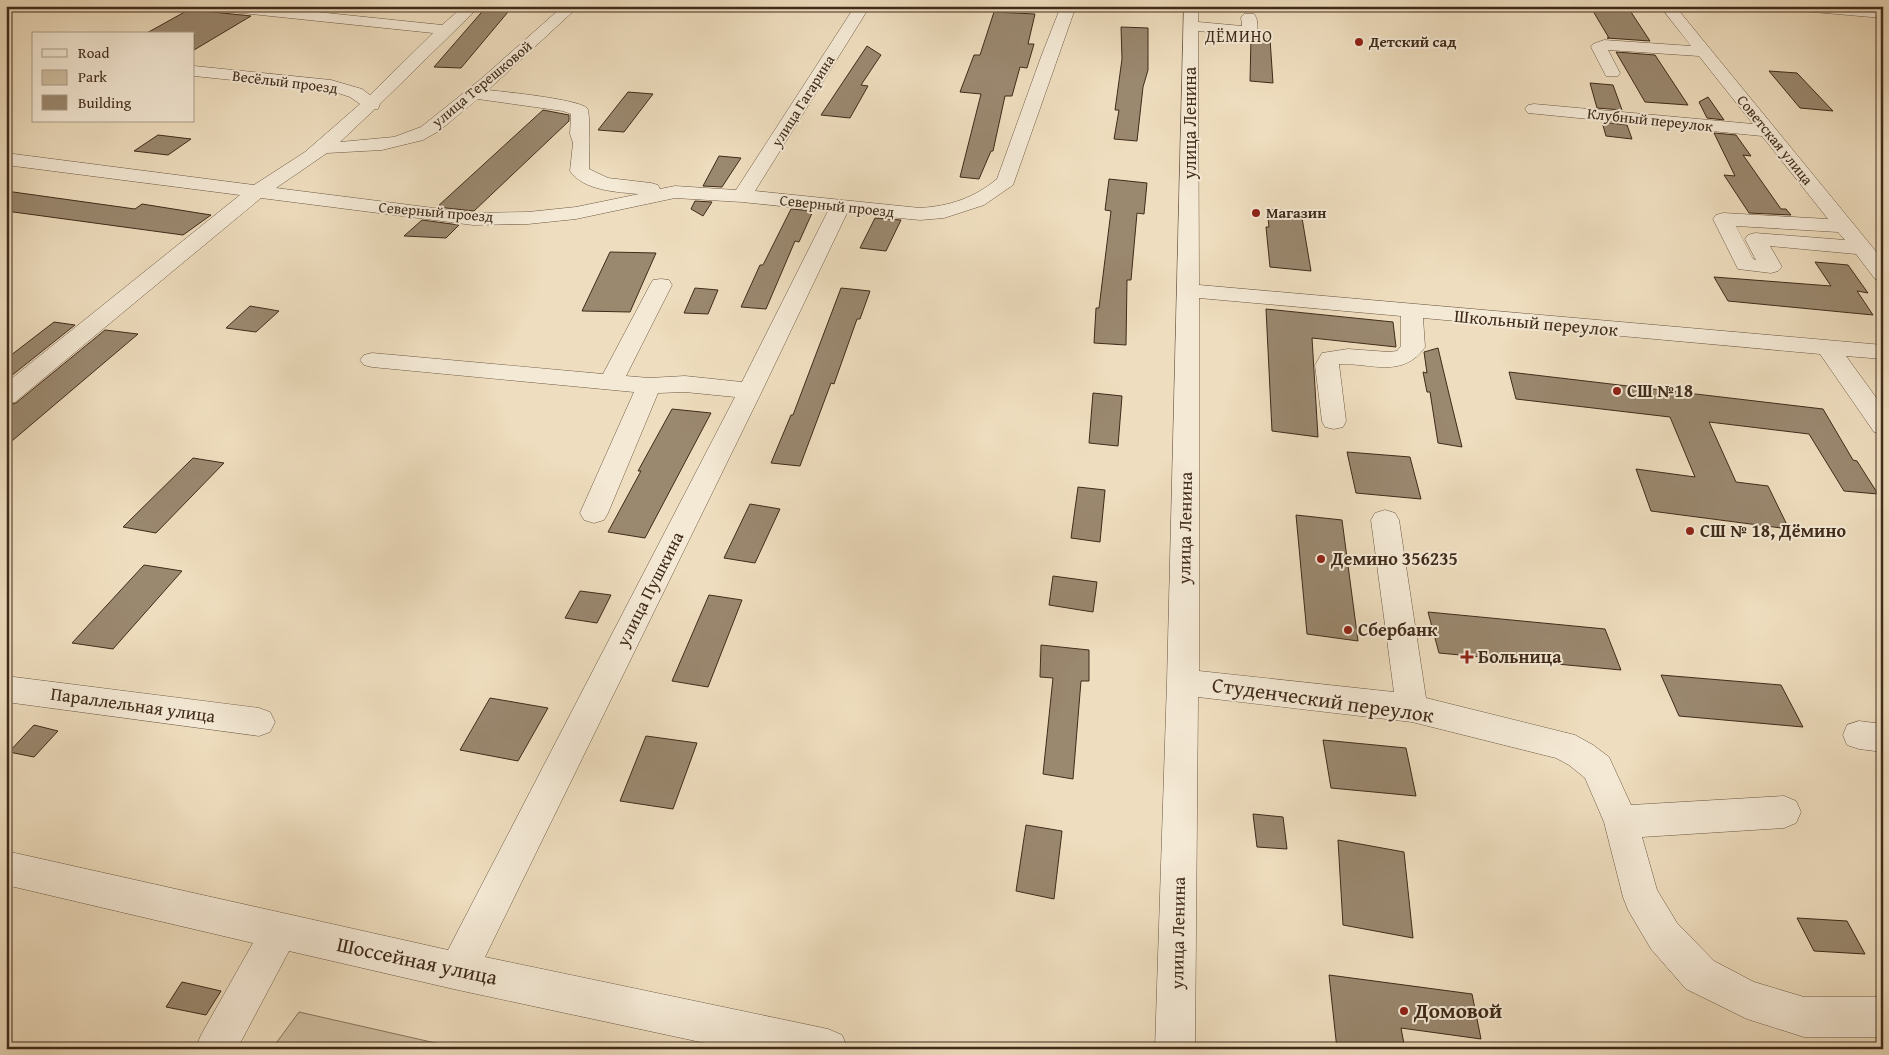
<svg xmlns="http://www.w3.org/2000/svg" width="1889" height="1055" viewBox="0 0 1889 1055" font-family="'Gentium Book Plus',serif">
  <rect width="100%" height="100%" fill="#eeddbe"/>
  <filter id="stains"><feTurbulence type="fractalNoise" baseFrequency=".004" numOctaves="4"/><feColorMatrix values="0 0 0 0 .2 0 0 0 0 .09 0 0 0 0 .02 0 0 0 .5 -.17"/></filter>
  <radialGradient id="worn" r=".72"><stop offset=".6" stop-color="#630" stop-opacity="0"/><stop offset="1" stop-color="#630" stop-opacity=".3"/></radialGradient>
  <!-- green -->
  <path fill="#d0bfa2" stroke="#88755e" d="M 299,1012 L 462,1049 L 274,1049 L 274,1046 Z"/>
  <!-- building -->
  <path fill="#9a886f" stroke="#402b1a" d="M 487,6 L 513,6 L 461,68 L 434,67 Z
    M 1590,6 L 1627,6 L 1650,41 L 1607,38 L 1609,38 Z
    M 190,9 L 213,12 L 251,16 L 194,50 L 194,34 L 145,34 Z
    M 994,12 L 1035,14 L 1028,44 L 1034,44 L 1027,68 L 1020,67 L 1012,96 L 1005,96 L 993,151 L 991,151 L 979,179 L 960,177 L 981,94 L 960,92 L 974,55 L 980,55 Z
    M 1121,27 L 1148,28 L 1148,70 L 1143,87 L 1137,141 L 1114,139 L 1119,110 L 1115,110 L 1122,59 Z
    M 1251,37 L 1270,39 L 1273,83 L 1250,81 Z
    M 867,46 L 881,55 L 861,85 L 868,86 L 850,118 L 821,115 Z
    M 1616,52 L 1655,55 L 1688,105 L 1645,102 Z
    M 1769,71 L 1797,73 L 1833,111 L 1800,108 Z
    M 1590,83 L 1613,85 L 1622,110 L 1597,108 Z
    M 628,92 L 653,94 L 624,132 L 598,130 Z
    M 1708,97 L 1724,120 L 1707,118 L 1699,102 Z
    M 543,110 L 569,115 L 569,121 L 474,211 L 437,207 Z
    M 1602,122 L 1627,125 L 1632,139 L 1606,136 Z
    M 1714,133 L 1736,135 L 1751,156 L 1743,155 L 1781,209 L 1786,209 L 1791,215 L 1749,213 L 1724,175 L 1735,176 Z
    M 158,135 L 191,139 L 168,155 L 134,151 Z
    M 719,156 L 741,158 L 722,187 L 703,186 Z
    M 1109,179 L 1147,183 L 1144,214 L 1137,213 L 1131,280 L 1127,280 L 1126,345 L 1094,343 L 1096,308 L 1099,308 L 1111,211 L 1105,210 Z
    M 6,191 L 135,209 L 142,204 L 211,215 L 183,235 L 6,211 Z
    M 695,201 L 712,202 L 703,216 L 691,209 Z
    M 791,209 L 813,211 L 799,242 L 795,241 L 766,309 L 741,307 L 760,265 L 763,265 Z
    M 1267,209 L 1301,212 L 1311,271 L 1270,267 L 1266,227 L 1269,227 Z
    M 875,218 L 901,220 L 886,251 L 860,248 Z
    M 422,220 L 459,225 L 446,238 L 404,236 Z
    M 610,252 L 656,253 L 630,312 L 582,311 Z
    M 1815,262 L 1848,265 L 1868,293 L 1857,291 L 1873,315 L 1728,301 L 1714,277 L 1831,286 Z
    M 695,288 L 718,290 L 708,314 L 684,313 Z
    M 841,288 L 870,291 L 860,319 L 857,319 L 834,384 L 831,383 L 800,466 L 771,463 L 791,415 L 793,415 Z
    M 250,306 L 279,311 L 256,332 L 226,328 Z
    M 1266,309 L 1393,322 L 1396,347 L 1312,338 L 1318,437 L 1272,431 Z
    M 54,322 L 75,325 L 6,380 L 6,359 Z
    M 105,330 L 138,334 L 6,446 L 6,406 L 16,403 Z
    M 1438,348 L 1449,394 L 1462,447 L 1438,443 L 1430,392 L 1427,392 L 1423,372 L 1427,373 L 1424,352 Z
    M 1509,372 L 1823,409 L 1853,460 L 1857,461 L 1878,494 L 1844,491 L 1809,434 L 1709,422 L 1736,482 L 1768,486 L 1789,529 L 1651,511 L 1636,469 L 1695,477 L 1670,417 L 1516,399 Z
    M 1093,393 L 1122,396 L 1118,446 L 1089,443 Z
    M 672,409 L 711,413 L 645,538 L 608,532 L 641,471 L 638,471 Z
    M 1347,452 L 1410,457 L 1421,499 L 1356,493 Z
    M 193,458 L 224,463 L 156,533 L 123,527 Z
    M 1078,487 L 1105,490 L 1100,542 L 1071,538 Z
    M 750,504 L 780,509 L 755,563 L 724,558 Z
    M 1296,515 L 1342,520 L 1358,641 L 1307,634 Z
    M 144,565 L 182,571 L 113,649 L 72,643 Z
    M 1053,576 L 1097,582 L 1093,612 L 1049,605 Z
    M 580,591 L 611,595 L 597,623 L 565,618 Z
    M 709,595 L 742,600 L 708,687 L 672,681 Z
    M 1428,612 L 1605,629 L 1621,670 L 1439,653 Z
    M 1041,645 L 1089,650 L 1089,681 L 1081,681 L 1073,779 L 1043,774 L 1053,678 L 1040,677 Z
    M 1661,675 L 1781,685 L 1803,727 L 1679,716 Z
    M 490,698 L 548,708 L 518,761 L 460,750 Z
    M 34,725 L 58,731 L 34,757 L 9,752 Z
    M 646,736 L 697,743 L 673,809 L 620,801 Z
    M 1323,740 L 1406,748 L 1416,796 L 1331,788 Z
    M 1253,814 L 1283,817 L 1287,849 L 1257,847 Z
    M 1026,825 L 1062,831 L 1054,899 L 1016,891 Z
    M 1338,840 L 1404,852 L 1413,938 L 1343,925 Z
    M 1797,918 L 1847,921 L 1865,954 L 1814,951 Z
    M 1329,975 L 1472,994 L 1481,1039 L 1401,1028 L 1405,1049 L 1337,1049 Z
    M 182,982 L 221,991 L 206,1015 L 166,1007 Z"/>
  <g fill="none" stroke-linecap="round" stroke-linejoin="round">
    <defs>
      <path id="minor" d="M 206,6 L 259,6 L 442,25 L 464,6 L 480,6 L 380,104 L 378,109 L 375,109 L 340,142 L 394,137 L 421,127 L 481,79 L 563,6 L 579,6 L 488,90 C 506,92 577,99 587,108 C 591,112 589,161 589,169 L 608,178 L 651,183 L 658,185 L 660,189 L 675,186 L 736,190 L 855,6 L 870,6 L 755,191 L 920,208 C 950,206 974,198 997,179 L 1041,57 L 1061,6 L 1076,6 L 1013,185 L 984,205 L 944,218 L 920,220 L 847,213 L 762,391 L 485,957 L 828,1029 L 842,1035 L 848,1049 L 733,1049 L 458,990 L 289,951 L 237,1049 L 195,1049 L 201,1035 L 253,943 L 6,885 L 6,851 L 448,950 L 735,397 L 685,392 L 658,393 L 608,513 L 604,520 L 594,523 L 584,520 L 580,513 L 634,392 L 372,367 L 364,365 L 360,360 L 364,355 L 372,353 L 603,374 L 650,285 L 653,280 L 661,279 L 669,280 L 672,285 L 626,376 L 649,378 L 685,376 L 742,382 L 828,211 L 742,202 L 675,198 L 576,219 L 528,224 L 473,225 L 261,198 L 15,402 L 6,404 L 6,383 L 240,195 L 6,165 L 6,153 L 254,185 L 305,152 L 360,104 L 350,97 L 329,90 L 194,76 L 194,66 L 331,80 L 362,89 L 370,95 L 433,33 L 213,10 L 208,9 ZM 478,99 L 563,111 L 571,114 L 570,134 L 573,143 L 570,171 C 584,191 617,192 639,194 L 576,207 L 528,212 L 473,213 L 276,188 L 327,153 L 382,150 L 423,140 L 439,131 Z
        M 1184,6 L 1198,6 L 1198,22 L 1242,26 L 1241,17 L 1244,14 L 1254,14 C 1258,19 1259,29 1255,34 L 1250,36 L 1198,31 L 1199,285 L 1883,345 L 1883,359 L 1846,356 L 1883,407 L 1883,434 L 1874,432 L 1820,354 L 1423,318 L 1425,347 C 1403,379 1371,363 1339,364 L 1346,421 L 1343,427 L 1334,429 L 1325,427 L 1322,421 L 1315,365 L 1322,353 L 1348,349 L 1389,352 L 1397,351 L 1401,346 L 1401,316 L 1199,298 L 1199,671 L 1394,692 L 1371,520 L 1375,513 L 1385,510 L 1395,513 L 1399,520 L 1426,698 L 1575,735 L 1593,745 L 1609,757 L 1631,805 L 1784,796 L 1796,801 L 1801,812 L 1796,823 L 1784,828 L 1642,837 L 1657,890 L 1677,923 L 1714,961 L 1754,982 L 1804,997 L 1883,997 L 1883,1037 L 1804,1037 L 1747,1019 L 1686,989 L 1651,949 L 1628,910 L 1623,897 L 1604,822 L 1585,778 L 1569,765 L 1556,758 L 1412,722 L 1198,697 L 1195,1049 L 1155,1049 L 1167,682 Z
        M 1660,6 L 1675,6 L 1883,260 L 1883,280 L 1875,279 L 1856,254 L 1770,246 L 1782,267 L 1778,271 L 1771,273 L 1738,269 L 1713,219 L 1716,215 L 1723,213 L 1828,219 L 1762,136 L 1528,113 L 1525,109 L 1528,105 L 1534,104 L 1753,124 L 1699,56 L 1608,50 L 1620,73 L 1618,76 L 1606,76 L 1591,47 L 1593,44 L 1604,40 L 1691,46 ZM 1736,226 L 1838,232 L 1845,240 L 1755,233 L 1748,235 L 1745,239 L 1756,260 L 1753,259 Z
        M 1783,6 L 1845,6 L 1883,9 L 1883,18 L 1790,10 L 1785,9 Z
        M 6,676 L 259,708 L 270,712 L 275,722 L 270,732 L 259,736 L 6,702 Z
        M 1859,721 L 1883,724 L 1883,752 L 1859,749 L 1847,745 L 1843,735 L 1847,725 Z"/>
    </defs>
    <!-- minor casing -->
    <use href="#minor" stroke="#6c5843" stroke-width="1"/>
    <!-- minor -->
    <use href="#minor" fill="#f4e9d5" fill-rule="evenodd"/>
  </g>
  <!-- markers -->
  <g fill="#8f2418" stroke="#f4e9d5" stroke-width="2">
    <circle cx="1359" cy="42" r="5"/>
    <circle cx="1256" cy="213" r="5"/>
    <circle cx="1617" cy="391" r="5"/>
    <circle cx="1690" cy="531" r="5"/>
    <circle cx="1321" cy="559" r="5"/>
    <circle cx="1348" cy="630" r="5"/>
    <path d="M1464.5 649.5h5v5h5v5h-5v5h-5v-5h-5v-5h5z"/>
    <circle cx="1404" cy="1011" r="5"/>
  </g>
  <g text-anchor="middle" stroke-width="4" stroke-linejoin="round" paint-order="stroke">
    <!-- far-poi labels -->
    <g font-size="15" font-weight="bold" fill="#402b1a" stroke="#f4e9d5" text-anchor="start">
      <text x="1369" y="47">Детский сад</text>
      <text x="1266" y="218">Магазин</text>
    </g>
    <!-- far-street labels -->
    <g font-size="15" fill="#402b1a" stroke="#f4e9d5">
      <text transform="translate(285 82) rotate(7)" y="5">Весёлый проезд</text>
      <text transform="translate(482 84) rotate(-40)" y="5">улица Терешковой</text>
      <text transform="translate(803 101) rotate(-58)" y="5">улица Гагарина</text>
      <text transform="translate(1650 120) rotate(6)" y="5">Клубный переулок</text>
      <text transform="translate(1775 140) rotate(51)" y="5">Советская улица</text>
      <text transform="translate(837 206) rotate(6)" y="5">Северный проезд</text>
      <text transform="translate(436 212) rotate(5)" y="5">Северный проезд</text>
    </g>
    <!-- far-quarter labels -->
    <g font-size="16" letter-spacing="1" fill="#402b1a" stroke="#f4e9d5">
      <text x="1239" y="42">ДЁМИНО</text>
    </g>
    <!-- street labels -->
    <g font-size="18" fill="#402b1a" stroke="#f4e9d5">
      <text transform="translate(1190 123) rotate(-90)" y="6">улица Ленина</text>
      <text transform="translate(1536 323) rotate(5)" y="6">Школьный переулок</text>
      <text transform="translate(1185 528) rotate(-89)" y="6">улица Ленина</text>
      <text transform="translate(650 589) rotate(-63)" y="6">улица Пушкина</text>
      <text transform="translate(133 705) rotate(8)" y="6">Параллельная улица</text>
      <text transform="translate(1178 933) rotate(-89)" y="6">улица Ленина</text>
    </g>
    <!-- poi labels -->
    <g font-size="18" font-weight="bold" fill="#402b1a" stroke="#f4e9d5" text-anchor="start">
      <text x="1627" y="397">СШ №18</text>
      <text x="1700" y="537">СШ № 18, Дёмино</text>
      <text x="1331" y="565">Демино 356235</text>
      <text x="1358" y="636">Сбербанк</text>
      <text x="1478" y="663">Больница</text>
    </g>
    <!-- near-street labels -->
    <g font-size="21" fill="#402b1a" stroke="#f4e9d5">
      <text transform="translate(1323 700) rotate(8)" y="7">Студенческий переулок</text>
      <text transform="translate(417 961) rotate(12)" y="7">Шоссейная улица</text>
    </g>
    <!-- near-poi labels -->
    <g font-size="21" font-weight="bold" fill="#402b1a" stroke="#f4e9d5" text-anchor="start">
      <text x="1414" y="1018">Домовой</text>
    </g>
  </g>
  <!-- margin -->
  <rect width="1889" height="1055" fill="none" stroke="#eeddbe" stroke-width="25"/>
  <rect x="8" y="8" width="1874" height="1040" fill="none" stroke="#402b1a" stroke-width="2.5"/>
  <rect x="12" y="12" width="1864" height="1030" fill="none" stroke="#402b1a"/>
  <!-- legend -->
  <rect x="32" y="32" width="162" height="90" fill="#f4e9d5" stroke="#ac9d8a"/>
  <rect x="42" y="49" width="25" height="8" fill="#f4e9d5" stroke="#ac9d8a"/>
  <text x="78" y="58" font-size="15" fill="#402b1a">Road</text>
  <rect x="42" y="70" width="25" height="15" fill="#d0bfa2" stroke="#ac9d8a"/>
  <text x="78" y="82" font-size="15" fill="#402b1a">Park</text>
  <rect x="42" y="95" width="25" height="15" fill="#9a886f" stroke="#ac9d8a"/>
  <text x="78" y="108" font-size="15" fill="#402b1a">Building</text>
  <rect width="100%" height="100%" filter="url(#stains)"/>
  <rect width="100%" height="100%" fill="url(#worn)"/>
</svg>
